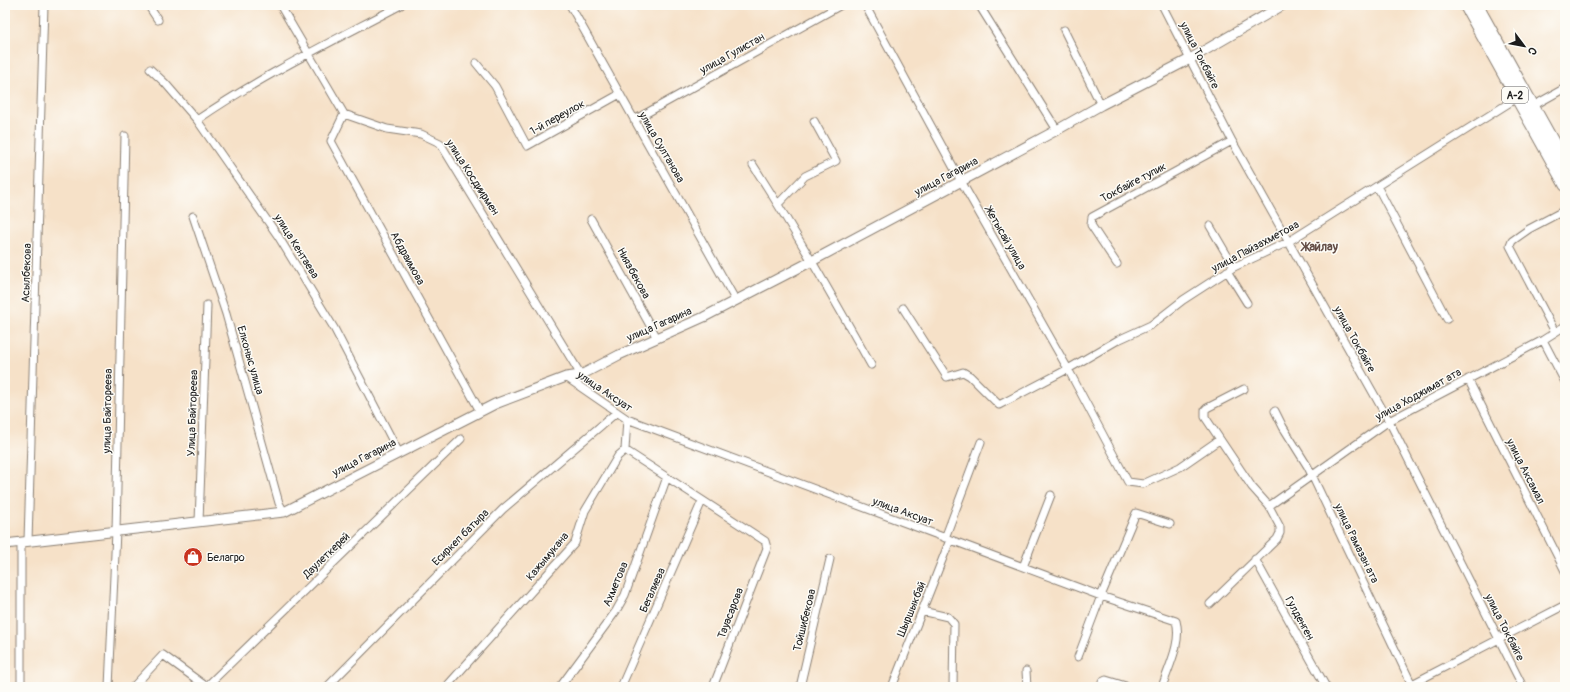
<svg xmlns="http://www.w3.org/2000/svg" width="1570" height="692" viewBox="0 0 1570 692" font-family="Pangolin,sans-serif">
  <rect width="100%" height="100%" fill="#fdfcf7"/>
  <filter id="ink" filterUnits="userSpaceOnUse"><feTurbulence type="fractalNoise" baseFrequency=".025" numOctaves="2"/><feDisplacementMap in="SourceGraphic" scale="8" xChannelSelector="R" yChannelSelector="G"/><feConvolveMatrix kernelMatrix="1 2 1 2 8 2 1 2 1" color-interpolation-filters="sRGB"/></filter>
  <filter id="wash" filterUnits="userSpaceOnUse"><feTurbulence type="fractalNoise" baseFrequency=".012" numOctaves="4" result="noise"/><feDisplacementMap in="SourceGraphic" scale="16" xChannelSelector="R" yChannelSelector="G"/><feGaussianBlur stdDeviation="0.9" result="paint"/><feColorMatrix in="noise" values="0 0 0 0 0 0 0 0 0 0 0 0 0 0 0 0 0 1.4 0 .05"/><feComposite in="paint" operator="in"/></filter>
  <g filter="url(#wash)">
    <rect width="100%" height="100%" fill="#f6e1c8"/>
  </g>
  <g filter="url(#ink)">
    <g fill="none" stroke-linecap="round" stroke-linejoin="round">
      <defs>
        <path id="minor" d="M 148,5 L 158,20
          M 280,5 L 344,114 L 387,129 L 421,134 L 440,143 L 581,375
          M 570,5 L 736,301
          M 865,5 L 961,181 L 1068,369 L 1128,482 L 1143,484 L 1180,467 L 1219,440
          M 979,5 L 1057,130
          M 1162,5 L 1232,141 L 1389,421 L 1523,687
          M 1064,30 L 1101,105
          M 476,63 L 495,86 L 527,146 L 620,94
          M 150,69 L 165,83 L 197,120 L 278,236 L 334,328 L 399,453
          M 1533,106 L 1565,88
          M 344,114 L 331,141 L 480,411
          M 197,120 C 261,76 333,41 401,5
          M 634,120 L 841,5
          M 753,165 C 795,230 833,297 871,365
          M 1377,186 L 1447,319
          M 778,204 L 805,176 L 836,161 L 814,121
          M 193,216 L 226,314 L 279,503 L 284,512
          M 591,219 L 657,338
          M 1210,226 L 1234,267
          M 1117,264 L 1091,225 L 1092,217 L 1232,141
          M 1227,271 L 1247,303
          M 903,308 L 947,377 L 963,372 L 970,376 L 999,405 L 1068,369 L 1118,340 L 1151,325 L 1183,300 L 1234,267 L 1288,242 L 1517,98
          M 1555,332 L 1510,246 L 1512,241 L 1529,229 L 1565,210
          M 1543,340 L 1565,382
          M 566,377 L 627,419 L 1101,596 L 1176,621 C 1182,642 1169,666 1162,687
          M 1468,379 L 1565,571
          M 1275,411 L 1283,427 L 1308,467 L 1413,687
          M 625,450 L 765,541 L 767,548 L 713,687
          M 1269,506 L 1389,421 L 1543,340 L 1565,326
          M 199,522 L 207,305
          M 945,538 L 981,442
          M 28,541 L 44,5
          M 1255,559 L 1326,687
          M 1023,567 L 1051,495
          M 1210,604 L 1277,539 L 1280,533 L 1280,527 L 1269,506 L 1252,487 L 1205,417 L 1205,410 L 1207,408 L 1244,389
          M 922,611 L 948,617 L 954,624 L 953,687
          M 1078,657 L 1101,596 L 1136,513 L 1170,524
          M 1026,671 L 1027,687
          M 1412,684 L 1565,605
          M 21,687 L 21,542
          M 109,687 L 116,531 L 125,136
          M 133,687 L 163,655 L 207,687
          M 206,687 L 461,439
          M 327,687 L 503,509 L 617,412
          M 446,687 L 575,543 L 585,511 L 618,456 L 625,450 L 627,419
          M 560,687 L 616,611 L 625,595 L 667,477
          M 621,687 L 702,501
          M 800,687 L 830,559
          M 892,687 L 950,540
          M 1102,687 L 1102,682 L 1106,680 L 1129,687"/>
        <path id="secondary" d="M 5,544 L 284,512 L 495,404 L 566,377 L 581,375 L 619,355 L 704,317 L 812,261 L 1057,130 L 1101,105 L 1190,59 L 1283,5"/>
        <path id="trunk" d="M 1465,5 L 1565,185
          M 1477,5 L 1565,163"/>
      </defs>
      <!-- minor casing -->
      <use href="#minor" stroke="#897e72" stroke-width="9"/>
      <!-- secondary casing -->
      <use href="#secondary" stroke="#897e72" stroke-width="11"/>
      <!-- trunk casing -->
      <use href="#trunk" stroke="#897e72" stroke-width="13"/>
      <!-- minor -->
      <use href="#minor" stroke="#fff" stroke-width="7"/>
      <!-- secondary -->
      <use href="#secondary" stroke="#fff" stroke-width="9"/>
      <!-- trunk -->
      <use href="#trunk" stroke="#fff" stroke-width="11"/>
    </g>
  </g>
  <!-- icons -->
  <defs>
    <symbol id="shop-disc" viewBox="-11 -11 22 22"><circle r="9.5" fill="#c8321e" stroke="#fdfcf7"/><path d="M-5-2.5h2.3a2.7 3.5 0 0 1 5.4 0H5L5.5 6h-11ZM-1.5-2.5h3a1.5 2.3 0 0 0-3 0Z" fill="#fff"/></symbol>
  </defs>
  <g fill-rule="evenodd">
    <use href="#shop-disc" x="182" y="546" width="22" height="22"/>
  </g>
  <g text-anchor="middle" stroke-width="3" stroke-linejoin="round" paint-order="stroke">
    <!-- shield labels -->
    <rect fill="#fdfcf7" stroke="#605f5e" stroke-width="1" x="1502" y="87" width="26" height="16" rx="3"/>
    <g font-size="10" font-weight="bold" fill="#1c1c1c">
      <text x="1515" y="99">A-2</text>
    </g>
    <!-- street labels -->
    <g font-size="11" fill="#1c1c1c" stroke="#fdfcf7">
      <text transform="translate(732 53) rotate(-29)" y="4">улица Гулистан</text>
      <text transform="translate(1200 55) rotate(63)" y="4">улица Токбайге</text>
      <text transform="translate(557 117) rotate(-29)" y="4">1-й переулок</text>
      <text transform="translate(662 147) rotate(60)" y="4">улица Султанова</text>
      <text transform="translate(946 176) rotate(-28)" y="4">улица Гагарина</text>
      <text transform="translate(473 177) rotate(57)" y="4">улица Косдиирмен</text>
      <text transform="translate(1133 182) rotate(-28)" y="4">Токбайге тупик</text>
      <text transform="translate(1006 238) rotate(60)" y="4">Жетысай улица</text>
      <text transform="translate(297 246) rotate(58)" y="4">улица Кентаева</text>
      <text transform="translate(1255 246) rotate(-28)" y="4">улица Пайзахметова</text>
      <text transform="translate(408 258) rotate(61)" y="4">Абдраимова</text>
      <text transform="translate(26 273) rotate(-88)" y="4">Асылбекова</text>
      <text transform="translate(634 273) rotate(61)" y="4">Ниязбекова</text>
      <text transform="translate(659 324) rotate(-24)" y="4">улица Гагарина</text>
      <text transform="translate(1355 339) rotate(61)" y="4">улица Токбайге</text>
      <text transform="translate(251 360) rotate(74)" y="4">Елконыс улица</text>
      <text transform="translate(605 391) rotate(34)" y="4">улица Аксуат</text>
      <text transform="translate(1418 394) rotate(-29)" y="4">улица Ходжимат ата</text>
      <text transform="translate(107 411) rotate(-89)" y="4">улица Байтореева</text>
      <text transform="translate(192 413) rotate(-88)" y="4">Улица Байтореева</text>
      <text transform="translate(364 457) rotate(-27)" y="4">улица Гагарина</text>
      <text transform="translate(1526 471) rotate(63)" y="4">улица Аксамал</text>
      <text transform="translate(903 511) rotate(20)" y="4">улица Аксуат</text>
      <text transform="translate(460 537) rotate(-45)" y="4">Есиркеп батыра</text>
      <text transform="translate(1357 543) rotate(64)" y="4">улица Рамазан ата</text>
      <text transform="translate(326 555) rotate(-44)" y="4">Даулеткерей</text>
      <text transform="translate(547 556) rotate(-50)" y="4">Кажымукана</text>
      <text transform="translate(615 584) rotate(-67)" y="4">Ахметова</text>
      <text transform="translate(652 590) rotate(-66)" y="4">Бегалиева</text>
      <text transform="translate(911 609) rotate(-68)" y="4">Шыршыкбай</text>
      <text transform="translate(730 613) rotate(-69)" y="4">Тауасарова</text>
      <text transform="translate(1300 618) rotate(61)" y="4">Гулденген</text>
      <text transform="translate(804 620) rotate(-76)" y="4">Тойшибекова</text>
      <text transform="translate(1505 627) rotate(63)" y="4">улица Токбайге</text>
    </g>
    <!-- poi labels -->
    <g font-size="11" fill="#1c1c1c" stroke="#fdfcf7" text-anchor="start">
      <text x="207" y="561">Белагро</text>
    </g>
    <!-- neighbourhood labels -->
    <g font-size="12" font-weight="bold" fill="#634d46" stroke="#fdfcf7">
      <text x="1320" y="251">Жайлау</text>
    </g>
  </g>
  <!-- margin -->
  <rect width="1570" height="692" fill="none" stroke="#fdfcf7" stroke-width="20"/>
  <!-- north arrow -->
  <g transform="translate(1524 46) rotate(122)" stroke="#fdfcf7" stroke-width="3" paint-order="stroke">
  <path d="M0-3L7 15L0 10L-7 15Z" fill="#1c1c1c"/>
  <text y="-6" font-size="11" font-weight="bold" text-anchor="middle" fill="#1c1c1c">С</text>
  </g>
</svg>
